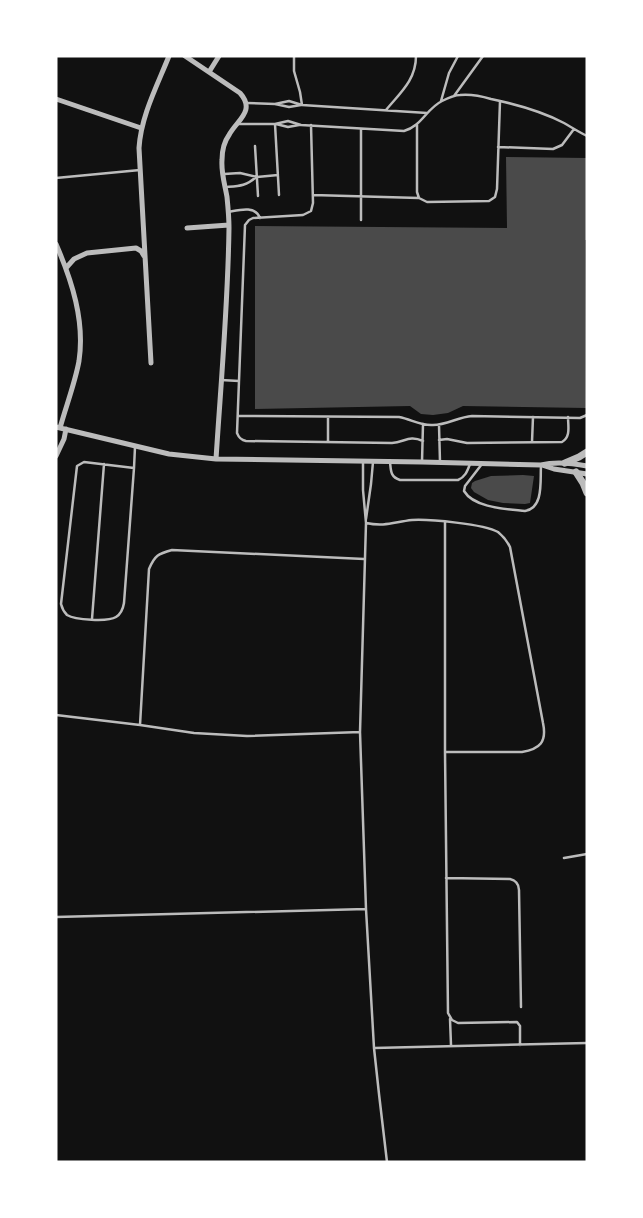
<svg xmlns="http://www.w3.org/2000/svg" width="643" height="1218" viewBox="0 0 643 1218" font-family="Ubuntu,sans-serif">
  <rect width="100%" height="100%" fill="#111"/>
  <!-- building -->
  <path fill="#4a4a4a" d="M 506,157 L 587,158 L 587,240 L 585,240 L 586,408 L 463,406 L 448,413 L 433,415 L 421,414 L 410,406 L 255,409 L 255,226 L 507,228 Z
    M 523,475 L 534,476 L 530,503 L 525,504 L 503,503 L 488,500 L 474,492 L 471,488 L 472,483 L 475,481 L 491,476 Z"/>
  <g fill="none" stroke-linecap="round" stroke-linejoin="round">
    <!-- service -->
    <path stroke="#bcbcbc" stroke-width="2.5" d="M 294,56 L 294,71 L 300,92 L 302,105
      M 454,96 L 483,56
      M 441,101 L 449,73 L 458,56
      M 247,103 L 275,104 L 289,107 L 301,105
      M 275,104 L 289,101 L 302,105 L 427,113
      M 386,110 C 400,93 416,80 416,56
      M 238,124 L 275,124 L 288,121 L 301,125 L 404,131 C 422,126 426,109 442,101 C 448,98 454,95 460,95 C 470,94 481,96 491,99 C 515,104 541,111 564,123 C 571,127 579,132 587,136
      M 275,124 L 279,195
      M 276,124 L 288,127 L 299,125
      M 311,125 L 313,203 L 311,211 L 303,215 L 253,218 L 249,220 L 245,225 L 237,433 C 239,438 241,440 246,441 L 392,443 C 405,442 409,435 423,441
      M 417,125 L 417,192 L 419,198 L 427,202 L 489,201 L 495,197 L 497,189 L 500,101
      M 361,129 L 361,220
      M 255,146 L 258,196
      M 498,147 L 553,149 L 562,145 L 574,129
      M 224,174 L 240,173 L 257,177 L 278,175
      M 56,178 L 140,170
      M 226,187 C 238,186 247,186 256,177
      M 313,195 L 419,198
      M 228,212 C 239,210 255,205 260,218
      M 221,380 L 239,381
      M 238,416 L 399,417 C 411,419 420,426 433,425 C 447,425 458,417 472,416 L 580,418 L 587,415
      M 439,425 L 440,462
      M 439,440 L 447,439 L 467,443 L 562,442 C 571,437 568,426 568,417
      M 328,442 L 328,417
      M 532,442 L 533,417
      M 363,462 L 363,490 L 366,523 L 360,732 L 366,909 L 374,1048 L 379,1094 L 387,1162
      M 390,462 C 391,470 390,477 400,480 L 458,480 C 465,477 467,472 470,464
      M 422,462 L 423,424
      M 482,464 L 465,486 L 464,491 C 474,508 507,509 525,511 C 544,508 540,481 541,466
      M 134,468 L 84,462 L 77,466 L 61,604 C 62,608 64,612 67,615 C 75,620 108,622 116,617 C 121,614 123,609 124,603 L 134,468 L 135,447
      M 366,519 L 371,484 L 373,462
      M 445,522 L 445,752 L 448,1013 L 452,1020 L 458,1023 L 517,1022 L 520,1026 L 520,1045
      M 366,523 C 385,527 394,522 412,520 C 429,519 484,524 498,532 C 503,536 507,541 510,547 L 543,723 C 547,742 540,749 522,752 L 445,752
      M 92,619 L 104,464
      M 56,715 L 140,725 L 149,569 C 155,555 158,554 172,550 L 364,559
      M 140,725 L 194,733 L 247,736 L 360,732
      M 564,858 L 587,854
      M 446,878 L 510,879 C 515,880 519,884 519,890 L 521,1007
      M 56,917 L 366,909
      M 450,1019 L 451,1045
      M 374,1048 L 587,1043"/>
    <!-- minor -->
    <path stroke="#bcbcbc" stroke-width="5" d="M 185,56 L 240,93 C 256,111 237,120 229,135 C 224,142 222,151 222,160 C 221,173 225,185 227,197 C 228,207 229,218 229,228 C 228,305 221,382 216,459
      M 209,72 L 219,56
      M 56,99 L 141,128
      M 187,228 L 229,225
      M 56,244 C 72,281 85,321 79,361 C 75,383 66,406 60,428
      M 66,268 L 74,259 L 87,253 L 136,248 L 141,251 L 144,256
      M 151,363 L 139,148 C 141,116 157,86 169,56
      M 56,427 L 169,454 L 216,459 L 422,462 L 541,465 C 556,461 572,463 587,466
      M 56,456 L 64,439 L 66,429
      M 542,465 L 554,469 L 587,474"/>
    <!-- tertiary -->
    <path stroke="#bcbcbc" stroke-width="7" d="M 565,463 L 579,457 L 587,452
      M 576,472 L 583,483 L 587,493"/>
  </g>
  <!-- border -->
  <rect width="643" height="1218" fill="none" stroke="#ffffff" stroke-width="115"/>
</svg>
